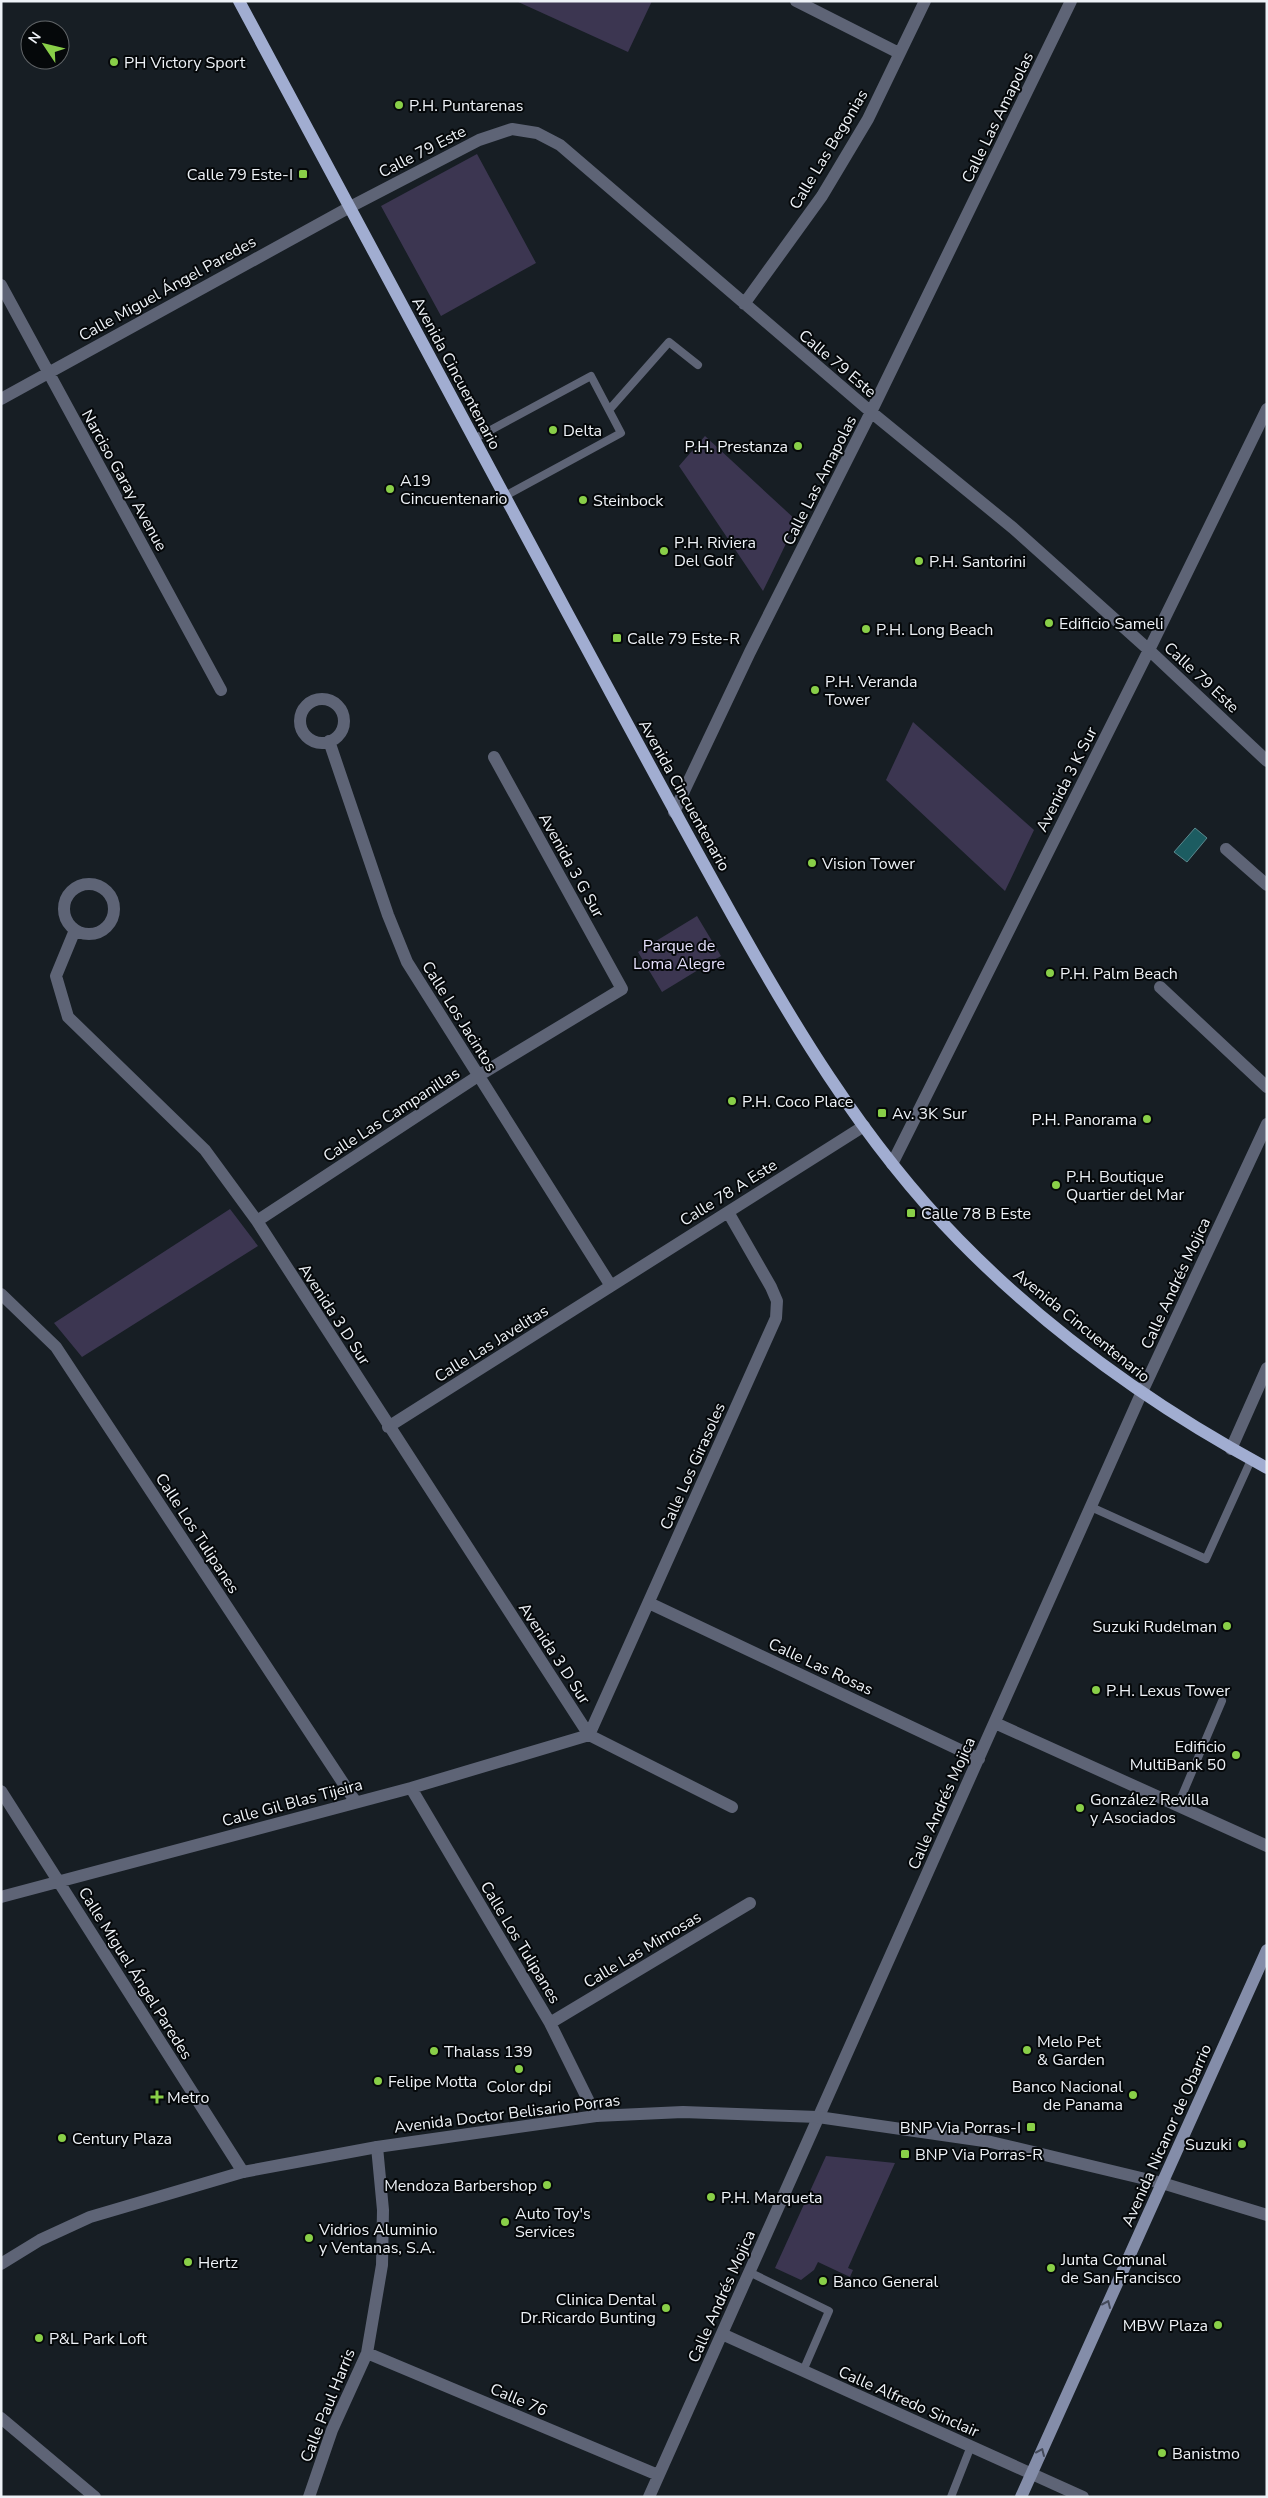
<svg xmlns="http://www.w3.org/2000/svg" width="1268" height="2498" viewBox="0 0 1268 2498" font-family="'Nunito Sans',sans-serif">
  <rect width="100%" height="100%" fill="#171e24"/>
  <!-- green -->
  <path fill="#3c3651" d="M 516,1 L 652,1 L 628,52 Z
    M 477,154 L 536,263 L 441,316 L 381,206 Z
    M 705,436 L 797,521 L 763,591 L 679,466 Z
    M 913,722 L 1034,830 L 1005,891 L 886,780 Z
    M 697,916 L 721,956 L 662,992 L 638,952 Z
    M 230,1209 L 258,1246 L 82,1357 L 54,1323 Z
    M 826,2156 L 895,2163 L 848,2268 L 853,2270 L 850,2277 L 818,2262 L 814,2270 L 801,2280 L 775,2268 Z"/>
  <!-- water -->
  <path fill="#1c5c61" stroke="#5b898e" d="M 1195,828 L 1207,838 L 1187,862 L 1174,852 Z"/>
  <g fill="none" stroke-linecap="round" stroke-linejoin="round">
    <!-- service -->
    <path stroke="#5e6476" stroke-width="8" d="M 609,410 L 669,342 L 698,365
      M 474,439 L 591,376 L 621,433 L 505,496
      M 1091,1507 L 1206,1559 L 1251,1460
      M 1178,1805 L 1222,1701
      M 749,2272 L 829,2311 L 803,2371
      M 951,2497 L 971,2446"/>
    <!-- minor -->
    <path stroke="#5e6476" stroke-width="12" d="M 796,1 L 899,53
      M 1,285 L 221,690
      M 744,304 L 822,196 L 868,119 L 925,1
      M 1,399 L 350,207 L 479,140 L 512,129 L 537,133 L 560,145 L 871,412 L 1013,528 L 1149,650 L 1267,761
      M300 721a22 22 0 1 1 44 0a22 22 0 1 1-44 0Z
      M 329,741 L 388,915 L 407,962 L 611,1286
      M 674,812 L 750,652 L 871,412 L 1071,1
      M 1226,849 L 1267,885
      M64 909a25 25 0 1 1 50 0a25 25 0 1 1-50 0Z
      M 75,930 L 56,976 L 68,1017 L 205,1150 L 257,1221 L 589,1735
      M 1160,987 L 1267,1087
      M 892,1164 L 1149,650 L 1267,409
      M 257,1221 L 478,1076 L 622,989 L 494,757
      M 1,1294 L 56,1347 L 355,1801
      M 388,1427 L 864,1126
      M 1231,1449 L 1267,1368
      M 649,1603 L 979,1759
      M 995,1723 L 1267,1846
      M 589,1735 L 776,1318 L 777,1301 L 771,1287 L 728,1212
      M 589,1735 L 732,1807
      M 411,1788 L 550,2023 L 596,2116
      M 1,1791 L 243,2172
      M 1,1897 L 411,1788 L 589,1735
      M 550,2023 L 750,1903
      M 1162,2183 L 1267,2215
      M 722,2334 L 1083,2497
      M 367,2353 L 658,2475
      M 1,2418 L 95,2497
      M 309,2497 L 332,2430 L 367,2353 L 382,2265 L 383,2210 L 377,2147
      M 649,2497 L 1141,1394 L 1267,1124"/>
    <!-- tertiary -->
    <path stroke="#5e6476" stroke-width="12" d="M 1,2264 L 40,2240 L 90,2217 L 243,2172 L 377,2147 L 596,2116 L 683,2112 L 818,2117 L 991,2142 L 1162,2183"/>
    <!-- secondary -->
    <path stroke="#848da9" stroke-width="12" d="M 1021,2497 L 1267,1950"/>
    <!-- primary -->
    <path stroke="#a1add1" stroke-width="12" d="M 239,1 C 349,205 459,409 568,614 C 619,708 669,802 721,895 C 789,1018 861,1140 959,1240 C 1049,1332 1154,1407 1267,1468"/>
  </g>
  <!-- one-way arrows -->
  <defs><path id="oneway-chevron" d="M-2-3.5L2.5 0L-2 3.5" fill="none" stroke-width="1.6" stroke-linecap="round" stroke-linejoin="round" transform="scale(1.25)"/></defs>
  <g stroke="#444a5a">
    <use href="#oneway-chevron" transform="translate(1107 2304) rotate(-66)"/>
    <use href="#oneway-chevron" transform="translate(1041 2452) rotate(-66)"/>
  </g>
  <!-- markers -->
  <g fill="#89cf48" stroke="#05080a" stroke-width="2">
    <circle cx="114" cy="62" r="5"/>
    <circle cx="399" cy="105" r="5"/>
    <rect x="298" y="169" width="10" height="10" rx="2.5"/>
    <circle cx="553" cy="430" r="5"/>
    <circle cx="798" cy="446" r="5"/>
    <circle cx="390" cy="489" r="5"/>
    <circle cx="583" cy="500" r="5"/>
    <circle cx="664" cy="551" r="5"/>
    <circle cx="919" cy="561" r="5"/>
    <circle cx="1049" cy="623" r="5"/>
    <circle cx="866" cy="629" r="5"/>
    <rect x="612" y="633" width="10" height="10" rx="2.5"/>
    <circle cx="815" cy="690" r="5"/>
    <circle cx="812" cy="863" r="5"/>
    <circle cx="1050" cy="973" r="5"/>
    <circle cx="732" cy="1101" r="5"/>
    <rect x="877" y="1108" width="10" height="10" rx="2.5"/>
    <circle cx="1147" cy="1119" r="5"/>
    <circle cx="1056" cy="1185" r="5"/>
    <rect x="906" y="1208" width="10" height="10" rx="2.5"/>
    <circle cx="1227" cy="1626" r="5"/>
    <circle cx="1096" cy="1690" r="5"/>
    <circle cx="1236" cy="1755" r="5"/>
    <circle cx="1080" cy="1808" r="5"/>
    <circle cx="1027" cy="2050" r="5"/>
    <circle cx="434" cy="2051" r="5"/>
    <circle cx="519" cy="2069" r="5"/>
    <circle cx="378" cy="2081" r="5"/>
    <circle cx="1133" cy="2095" r="5"/>
    <path d="M154.5 2089.5h5v5h5v5h-5v5h-5v-5h-5v-5h5z"/>
    <rect x="1026" y="2122" width="10" height="10" rx="2.5"/>
    <circle cx="62" cy="2138" r="5"/>
    <circle cx="1242" cy="2144" r="5"/>
    <rect x="900" y="2149" width="10" height="10" rx="2.5"/>
    <circle cx="547" cy="2185" r="5"/>
    <circle cx="711" cy="2197" r="5"/>
    <circle cx="505" cy="2222" r="5"/>
    <circle cx="309" cy="2238" r="5"/>
    <circle cx="188" cy="2262" r="5"/>
    <circle cx="1051" cy="2268" r="5"/>
    <circle cx="823" cy="2281" r="5"/>
    <circle cx="666" cy="2308" r="5"/>
    <circle cx="1218" cy="2325" r="5"/>
    <circle cx="39" cy="2338" r="5"/>
    <circle cx="1162" cy="2453" r="5"/>
  </g>
  <g text-anchor="middle" stroke-width="4" stroke-linejoin="round" paint-order="stroke">
    <!-- poi labels -->
    <g font-size="16" fill="#eef2f7" stroke="#05080a" text-anchor="start">
      <text x="124" y="68">PH Victory Sport</text>
      <text x="409" y="111">P.H. Puntarenas</text>
      <text x="293" y="180" text-anchor="end">Calle 79 Este-I</text>
      <text x="563" y="436">Delta</text>
      <text x="788" y="452" text-anchor="end">P.H. Prestanza</text>
      <text x="400" y="486">A19<tspan x="400" dy="18">Cincuentenario</tspan></text>
      <text x="593" y="506">Steinbock</text>
      <text x="674" y="548">P.H. Riviera<tspan x="674" dy="18">Del Golf</tspan></text>
      <text x="929" y="567">P.H. Santorini</text>
      <text x="1059" y="629">Edificio Sameli</text>
      <text x="876" y="635">P.H. Long Beach</text>
      <text x="627" y="644">Calle 79 Este-R</text>
      <text x="825" y="687">P.H. Veranda<tspan x="825" dy="18">Tower</tspan></text>
      <text x="822" y="869">Vision Tower</text>
      <text x="1060" y="979">P.H. Palm Beach</text>
      <text x="742" y="1107">P.H. Coco Place</text>
      <text x="892" y="1119">Av. 3K Sur</text>
      <text x="1137" y="1125" text-anchor="end">P.H. Panorama</text>
      <text x="1066" y="1182">P.H. Boutique<tspan x="1066" dy="18">Quartier del Mar</tspan></text>
      <text x="921" y="1219">Calle 78 B Este</text>
      <text x="1217" y="1632" text-anchor="end">Suzuki Rudelman</text>
      <text x="1106" y="1696">P.H. Lexus Tower</text>
      <text x="1226" y="1752" text-anchor="end">Edificio<tspan x="1226" dy="18">MultiBank 50</tspan></text>
      <text x="1090" y="1805">González Revilla<tspan x="1090" dy="18">y Asociados</tspan></text>
      <text x="1037" y="2047">Melo Pet<tspan x="1037" dy="18">&amp; Garden</tspan></text>
      <text x="444" y="2057">Thalass 139</text>
      <text x="388" y="2087">Felipe Motta</text>
      <text x="519" y="2092" text-anchor="middle">Color dpi</text>
      <text x="1123" y="2092" text-anchor="end">Banco Nacional<tspan x="1123" dy="18">de Panama</tspan></text>
      <text x="167" y="2103">Metro</text>
      <text x="1021" y="2133" text-anchor="end">BNP Via Porras-I</text>
      <text x="72" y="2144">Century Plaza</text>
      <text x="1232" y="2150" text-anchor="end">Suzuki</text>
      <text x="915" y="2160">BNP Via Porras-R</text>
      <text x="537" y="2191" text-anchor="end">Mendoza Barbershop</text>
      <text x="721" y="2203">P.H. Marqueta</text>
      <text x="515" y="2219">Auto Toy's<tspan x="515" dy="18">Services</tspan></text>
      <text x="319" y="2235">Vidrios Aluminio<tspan x="319" dy="18">y Ventanas, S.A.</tspan></text>
      <text x="1061" y="2265">Junta Comunal<tspan x="1061" dy="18">de San Francisco</tspan></text>
      <text x="198" y="2268">Hertz</text>
      <text x="833" y="2287">Banco General</text>
      <text x="656" y="2305" text-anchor="end">Clinica Dental<tspan x="656" dy="18">Dr.Ricardo Bunting</tspan></text>
      <text x="1208" y="2331" text-anchor="end">MBW Plaza</text>
      <text x="49" y="2344">P&amp;L Park Loft</text>
      <text x="1172" y="2459">Banistmo</text>
    </g>
    <!-- street labels -->
    <g font-size="16" fill="#eef2f7" stroke="#05080a">
      <text transform="translate(997 117) rotate(-64)" y="6">Calle Las Amapolas</text>
      <text transform="translate(828 149) rotate(-59)" y="6">Calle Las Begonias</text>
      <text transform="translate(422 151) rotate(-27)" y="6">Calle 79 Este</text>
      <text transform="translate(167 288) rotate(-29)" y="6">Calle Miguel Ángel Paredes</text>
      <text transform="translate(838 363) rotate(40)" y="6">Calle 79 Este</text>
      <text transform="translate(457 373) rotate(62)" y="6">Avenida Cincuentenario</text>
      <text transform="translate(125 480) rotate(61)" y="6">Narciso Garay Avenue</text>
      <text transform="translate(819 480) rotate(-63)" y="6">Calle Las Amapolas</text>
      <text transform="translate(1202 677) rotate(43)" y="6">Calle 79 Este</text>
      <text transform="translate(1066 779) rotate(-63)" y="6">Avenida 3 K Sur</text>
      <text transform="translate(685 795) rotate(61)" y="6">Avenida Cincuentenario</text>
      <text transform="translate(572 865) rotate(61)" y="6">Avenida 3 G Sur</text>
      <text transform="translate(460 1016) rotate(58)" y="6">Calle Los Jacintos</text>
      <text transform="translate(391 1114) rotate(-33)" y="6">Calle Las Campanillas</text>
      <text transform="translate(728 1192) rotate(-32)" y="6">Calle 78 A Este</text>
      <text transform="translate(1175 1283) rotate(-65)" y="6">Calle Andrés Mojica</text>
      <text transform="translate(335 1314) rotate(57)" y="6">Avenida 3 D Sur</text>
      <text transform="translate(1082 1325) rotate(39)" y="6">Avenida Cincuentenario</text>
      <text transform="translate(491 1343) rotate(-32)" y="6">Calle Las Javelitas</text>
      <text transform="translate(692 1466) rotate(-66)" y="6">Calle Los Girasoles</text>
      <text transform="translate(198 1533) rotate(57)" y="6">Calle Los Tulipanes</text>
      <text transform="translate(555 1653) rotate(57)" y="6">Avenida 3 D Sur</text>
      <text transform="translate(821 1666) rotate(25)" y="6">Calle Las Rosas</text>
      <text transform="translate(292 1802) rotate(-15)" y="6">Calle Gil Blas Tijeira</text>
      <text transform="translate(941 1803) rotate(-66)" y="6">Calle Andrés Mojica</text>
      <text transform="translate(521 1942) rotate(59)" y="6">Calle Los Tulipanes</text>
      <text transform="translate(642 1949) rotate(-31)" y="6">Calle Las Mimosas</text>
      <text transform="translate(136 1973) rotate(58)" y="6">Calle Miguel Ángel Paredes</text>
      <text transform="translate(507 2113) rotate(-7)" y="6">Avenida Doctor Belisario Porras</text>
      <text transform="translate(1166 2135) rotate(-66)" y="6">Avenida Nicanor de Obarrio</text>
      <text transform="translate(721 2296) rotate(-66)" y="6">Calle Andrés Mojica</text>
      <text transform="translate(519 2399) rotate(23)" y="6">Calle 76</text>
      <text transform="translate(909 2401) rotate(24)" y="6">Calle Alfredo Sinclair</text>
      <text transform="translate(327 2405) rotate(-68)" y="6">Calle Paul Harris</text>
    </g>
    <!-- park labels -->
    <g font-size="16" fill="#e5e0fb" stroke="#05080a">
      <text x="679" y="951">Parque de<tspan x="679" dy="18">Loma Alegre</tspan></text>
    </g>
  </g>
  <!-- border -->
  <rect width="1268" height="2498" fill="none" stroke="#eef2f7" stroke-width="5"/>
  <!-- north arrow -->
  <g transform="translate(45 45) rotate(305)"><circle r="24" fill="#05080a" stroke="#626669"/>
  <path d="M0-4L9 19L0 12L-9 19Z" fill="#89cf48"/>
  <text y="-8" font-size="14" font-weight="bold" text-anchor="middle" fill="#eef2f7">N</text>
  </g>
</svg>
